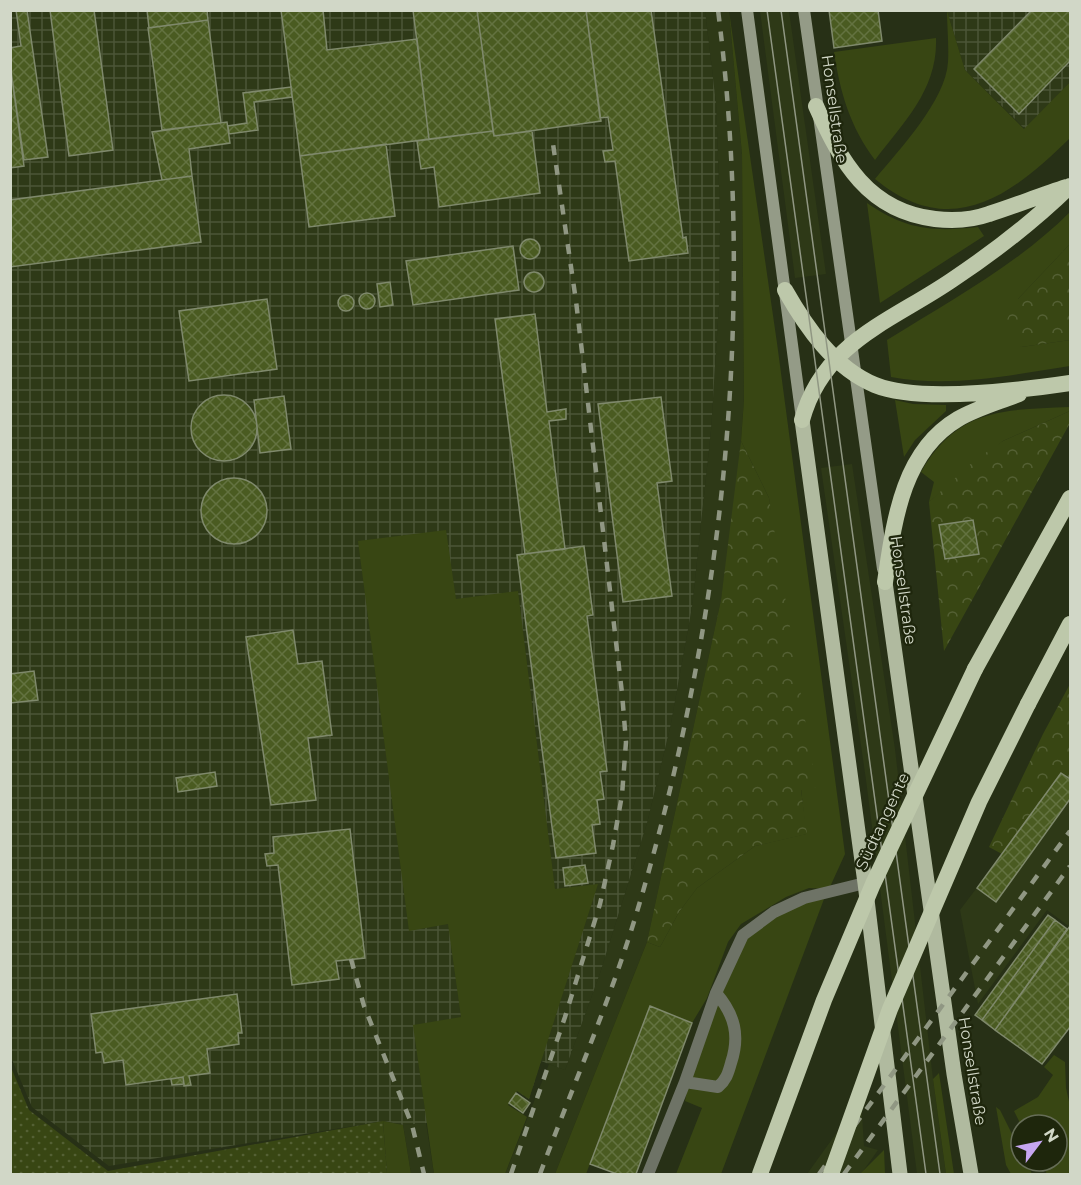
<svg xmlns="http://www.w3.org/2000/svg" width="1081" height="1185" viewBox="0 0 1081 1185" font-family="Montserrat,sans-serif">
  <defs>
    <pattern id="industrial-grid" width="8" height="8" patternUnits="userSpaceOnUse" patternTransform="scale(1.5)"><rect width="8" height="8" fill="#2e3917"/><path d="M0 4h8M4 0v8" fill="none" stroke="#4b5537"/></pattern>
    <pattern id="forest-crowns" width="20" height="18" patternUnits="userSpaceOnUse" patternTransform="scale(1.5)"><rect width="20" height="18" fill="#384613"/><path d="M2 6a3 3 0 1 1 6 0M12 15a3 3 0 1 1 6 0" fill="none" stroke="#546034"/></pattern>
    <pattern id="garden-dots" width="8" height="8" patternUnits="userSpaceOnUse" patternTransform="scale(1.5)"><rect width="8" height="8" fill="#384613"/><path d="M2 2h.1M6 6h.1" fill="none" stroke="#546034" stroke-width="1.8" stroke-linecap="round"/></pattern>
    <pattern id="building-cross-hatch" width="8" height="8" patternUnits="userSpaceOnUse" patternTransform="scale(1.5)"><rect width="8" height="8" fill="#4a5b21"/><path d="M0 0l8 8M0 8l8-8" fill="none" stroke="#637240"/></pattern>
  </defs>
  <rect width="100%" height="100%" fill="#273016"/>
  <!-- built -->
  <path fill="#2e3917" d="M 705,11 L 729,11 L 742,154 L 744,400 L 738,481 L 721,600 L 647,942 L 555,1174 L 505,1174 L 549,1064 L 565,1070 L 600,973 L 647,823 L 670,728 L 692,607 L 711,430 L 719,304 L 720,214 L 716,103 Z
    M 760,11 L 789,11 L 826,274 L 795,278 Z
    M 852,464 L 895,749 L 933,1079 L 946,1174 L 917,1174 L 866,780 L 821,468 Z
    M 1070,765 L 1070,927 L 1047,910 L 978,1004 L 960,910 Z
    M 861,1099 L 864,1146 L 878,1150 L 861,1174 L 807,1174 Z
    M 426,1123 L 434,1174 L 411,1174 L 403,1125 Z"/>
  <!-- industrial -->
  <path fill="url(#industrial-grid)" d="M 10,11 L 705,11 L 716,103 L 720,214 L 719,304 L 711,430 L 692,607 L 670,728 L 647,823 L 600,973 L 565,1070 L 541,1061 L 529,1099 L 517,1091 L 508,1105 L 426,1123 L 403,1125 L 383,1121 L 109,1166 L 32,1107 L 10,1055 Z
    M 947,11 L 1070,11 L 1070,82 L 1025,129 L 965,70 Z"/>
  <!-- grass -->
  <path fill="#384613" d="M 729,11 L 777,343 L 845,854 L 829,889 L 809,888 L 786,897 L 741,924 L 728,942 L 707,998 L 692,1023 L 650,1006 L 586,1174 L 555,1174 L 647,942 L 660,947 L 679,912 L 697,888 L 755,846 L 806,834 L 769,498 L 741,441 L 744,400 L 742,154 Z
    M 947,11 L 965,70 L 1024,129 L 1070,82 L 1070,138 C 1012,195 952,242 875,179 C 899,150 946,100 948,62 C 949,45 947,27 947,11 Z
    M 936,38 C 938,89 904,122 875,160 C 850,127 840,92 834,52 Z
    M 867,203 C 906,230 933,232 978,227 L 984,236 L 880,303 Z
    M 1070,212 L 1070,244 L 1018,299 L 1021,347 L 1070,340 L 1070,366 C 1011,375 951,388 891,377 L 887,340 C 950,301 1018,264 1070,212 Z
    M 895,400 L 913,404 L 946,405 L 946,411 L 915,440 L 904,457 Z
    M 1070,407 L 1070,411 L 1003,441 L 929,502 L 934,482 L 921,472 C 958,407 1005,410 1070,407 Z
    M 446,530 L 456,599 L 518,591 L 555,889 L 598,884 L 529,1099 L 517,1091 L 508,1105 L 527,1117 L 505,1174 L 434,1174 L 413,1025 L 461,1017 L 448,924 L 409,931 L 358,541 Z
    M 824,899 L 721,1174 L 676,1174 L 702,1108 L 685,1101 L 688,1085 L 728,1084 C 743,1042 746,1030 720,992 C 729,975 736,954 748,938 C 762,918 800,902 824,899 Z
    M 717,1000 L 734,1033 L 723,1077 L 713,1084 L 689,1080 Z
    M 1054,1055 L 1065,1062 L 1066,1088 L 1070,1106 L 1070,1174 L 1047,1174 L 1040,1161 L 1057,1161 L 1057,1125 L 1021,1125 L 1014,1111 L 1038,1097 L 1053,1075 L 1044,1067 Z
    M 939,1073 L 954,1174 L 946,1174 L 933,1079 Z
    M 996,1107 L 1000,1110 L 1021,1152 L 1021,1161 L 1026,1161 L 1032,1174 L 1011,1174 L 1006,1165 Z
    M 383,1121 L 403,1125 L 411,1174 L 387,1174 Z
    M 884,1150 L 885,1174 L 860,1174 Z"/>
  <!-- forest -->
  <path fill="url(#forest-crowns)" d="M 1070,244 L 1070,340 L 1021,347 L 1011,334 L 1006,321 L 1018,299 Z
    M 1070,411 L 1070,423 L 944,651 L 929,502 L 975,460 L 1003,441 Z
    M 741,441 L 769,498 L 816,787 L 801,790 L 807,834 L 755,846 L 697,888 L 679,912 L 660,947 L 647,942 L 721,600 Z
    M 1070,684 L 1070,779 L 1061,773 L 1002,854 L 989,847 L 1043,734 Z"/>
  <!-- garden -->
  <path fill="url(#garden-dots)" d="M 10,1065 L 29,1110 L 108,1171 L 383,1121 L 387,1174 L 11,1174 Z"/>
  <!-- building -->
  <path fill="url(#building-cross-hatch)" stroke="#7f896c" stroke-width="1.5" d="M 16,10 L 27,10 L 48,157 L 24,160 L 10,64 L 10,48 L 21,46 Z
    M 50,10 L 94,10 L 113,150 L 69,156 Z
    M 147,10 L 207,10 L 208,20 L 149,28 Z
    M 281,10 L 323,10 L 327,50 L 417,39 L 429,139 L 300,156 Z
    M 413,10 L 477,10 L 493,131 L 429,139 Z
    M 477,10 L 586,10 L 601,121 L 494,136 Z
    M 586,10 L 651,10 L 683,238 L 686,237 L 688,253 L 629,261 L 615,161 L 605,162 L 603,151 L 613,150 L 608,117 L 600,118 Z
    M 829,10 L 878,10 L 882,41 L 834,48 Z
    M 1032,10 L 1070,10 L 1070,61 L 1019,114 L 974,69 Z
    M 208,20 L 221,123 L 162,130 L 148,28 Z
    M 10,64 L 24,166 L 10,168 Z
    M 291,87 L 292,97 L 254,102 L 258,130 L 229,134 L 228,126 L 247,123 L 243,93 Z
    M 227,122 L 230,143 L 189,149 L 192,176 L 162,180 L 152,132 Z
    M 493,131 L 494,136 L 532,131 L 540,193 L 439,207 L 434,167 L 421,169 L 417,141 Z
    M 386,144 L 395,216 L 309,227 L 300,156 Z
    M 192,176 L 201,242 L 10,267 L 10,200 Z
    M520 249a10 10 0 1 1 20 0a10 10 0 1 1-20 0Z
    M 513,246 L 519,290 L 413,305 L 406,261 Z
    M524 282a10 10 0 1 1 20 0a10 10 0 1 1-20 0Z
    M 390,282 L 393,305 L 380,307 L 377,284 Z
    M359 301a8 8 0 1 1 16 0a8 8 0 1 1-16 0Z
    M338 303a8 8 0 1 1 16 0a8 8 0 1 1-16 0Z
    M 267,299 L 277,369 L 189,381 L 179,311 Z
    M 535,314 L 547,412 L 566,409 L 566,419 L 549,421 L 565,549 L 525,554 L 495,319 Z
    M191 428a33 33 0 1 1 66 0a33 33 0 1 1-66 0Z
    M 284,396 L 291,449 L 260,453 L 254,400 Z
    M 661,397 L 672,481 L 657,483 L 672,596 L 623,602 L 598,404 Z
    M201 511a33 33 0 1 1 66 0a33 33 0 1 1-66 0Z
    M 973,520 L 979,554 L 945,559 L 939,525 Z
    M 584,546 L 593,615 L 587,616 L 607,771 L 600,772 L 604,799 L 597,800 L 600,824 L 592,825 L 596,853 L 556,858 L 517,555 Z
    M 293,630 L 298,664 L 322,661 L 332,735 L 308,738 L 316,800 L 271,805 L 246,637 Z
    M 34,671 L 38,700 L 10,703 L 10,674 Z
    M 215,772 L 217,786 L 178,792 L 176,778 Z
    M 1061,773 L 1070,779 L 1070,799 L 996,902 L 977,888 Z
    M 350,829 L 365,958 L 336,961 L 339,979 L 292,985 L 278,865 L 267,866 L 265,854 L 274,853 L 273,837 Z
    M 585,865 L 588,883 L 565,886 L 563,868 Z
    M 1048,915 L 1055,920 L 982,1020 L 975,1015 Z
    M 1055,920 L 1067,929 L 995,1030 L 982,1020 Z
    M 1070,926 L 1070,1027 L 1042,1064 L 995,1030 Z
    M 237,994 L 242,1033 L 238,1033 L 239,1044 L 207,1049 L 210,1073 L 189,1076 L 191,1085 L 184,1086 L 183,1077 L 126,1085 L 123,1060 L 104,1063 L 102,1052 L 96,1053 L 91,1014 Z
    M 650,1006 L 692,1023 L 636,1174 L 617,1174 L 590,1164 Z
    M 183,1077 L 184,1084 L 172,1085 L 171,1079 Z
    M 516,1093 L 530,1103 L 523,1113 L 509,1103 Z"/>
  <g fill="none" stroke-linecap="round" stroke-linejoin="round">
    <!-- service -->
    <path stroke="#6e7366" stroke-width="12" d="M 685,1082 L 718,1087 C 726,1080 728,1074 731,1063 C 740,1036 735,1015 716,993
      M 648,1174 L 685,1082 L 716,993 L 743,935 L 774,912 L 804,898 L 865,883"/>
    <!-- secondary -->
    <path stroke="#949b87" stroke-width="12" d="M 747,10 L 802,419
      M 804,10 L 883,569"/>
    <!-- primary -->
    <path stroke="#b0ba9f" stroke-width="15" d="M 802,420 L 865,883 L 900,1174
      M 885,582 L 954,1074 L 971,1174"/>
    <!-- trunk -->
    <path stroke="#bdc8aa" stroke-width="16" d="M 816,106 C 841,162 868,211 935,219 C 953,221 972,220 989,214 C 1015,206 1041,195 1067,187
      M 785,290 C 806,327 834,368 875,385 C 919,403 1022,390 1070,383
      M 802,420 C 823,342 892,321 952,280 C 994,252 1034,221 1070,186
      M 885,582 C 894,522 902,452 958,419 C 977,408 999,402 1019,394
      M 975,669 L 1070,498
      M 1028,704 L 1070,624"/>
    <!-- tram -->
    <path stroke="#909783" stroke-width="1.5" d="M 767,10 L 926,1174
      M 781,10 L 940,1174"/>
    <!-- rail -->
    <path stroke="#909783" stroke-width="4.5" stroke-dasharray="10 10" stroke-linecap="butt" d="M 351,959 L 364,1006 L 412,1125 L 424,1174
      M 511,1174 L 565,1017 L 600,904 L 613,845 L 622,795 L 626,742 L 622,693 L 576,301 L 552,137
      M 540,1174 C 573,1085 612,997 639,905 C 724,618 756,308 718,10
      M 819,1174 L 1070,831
      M 844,1174 L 1070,866"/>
    <!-- trunk-bridge -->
    <path stroke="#bdc8aa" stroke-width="16" d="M 760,1174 L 824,1000 L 873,884 L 975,669
      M 831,1174 L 890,1009 L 979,802 L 1028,704"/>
  </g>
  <g text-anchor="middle" stroke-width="4.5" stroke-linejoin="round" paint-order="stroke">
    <!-- street labels -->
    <g font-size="16" fill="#d1d7c7" stroke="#1e260c">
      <text transform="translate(835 109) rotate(82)" y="6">Honsellstraße</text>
      <text transform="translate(904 590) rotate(82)" y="6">Honsellstraße</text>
      <text transform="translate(882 821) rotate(-65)" y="6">Südtangente</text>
      <text transform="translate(973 1071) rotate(81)" y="6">Honsellstraße</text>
    </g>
  </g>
  <!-- border -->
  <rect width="1081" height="1185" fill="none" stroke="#d1d7c7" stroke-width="24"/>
  <!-- north arrow -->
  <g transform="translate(1039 1143) rotate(58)"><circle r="28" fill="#1e260c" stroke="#666d57" stroke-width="1.5"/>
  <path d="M0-4.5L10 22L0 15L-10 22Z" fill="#c6a6f0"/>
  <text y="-9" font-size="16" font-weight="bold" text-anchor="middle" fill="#d1d7c7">N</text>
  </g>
</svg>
